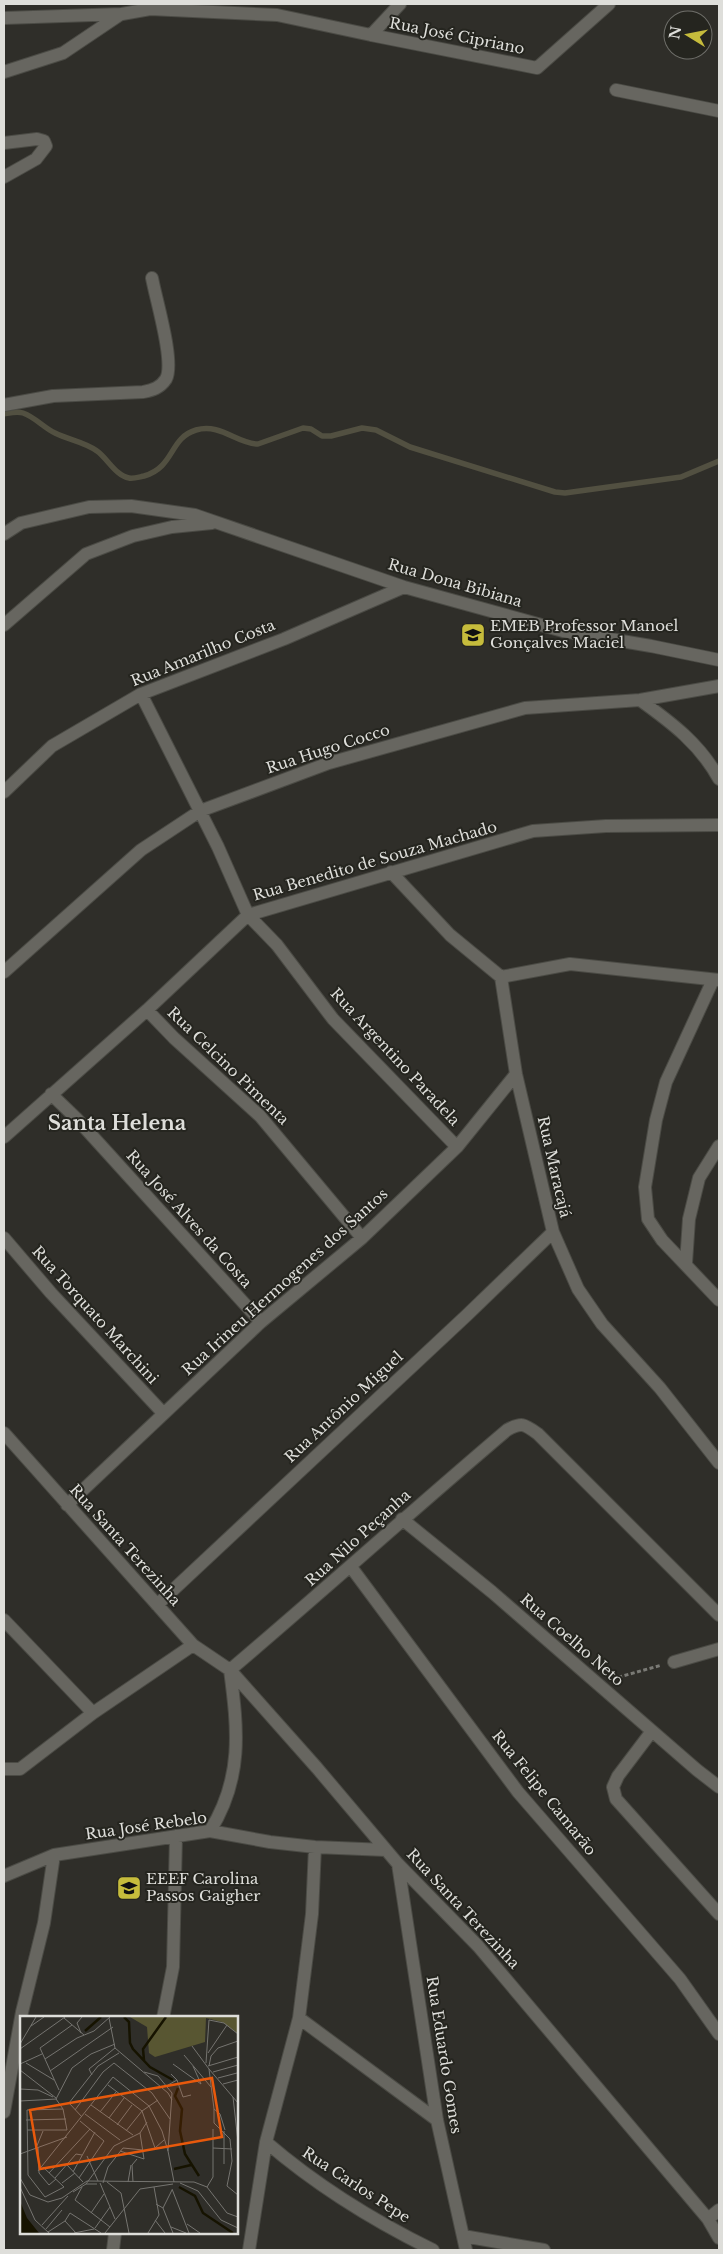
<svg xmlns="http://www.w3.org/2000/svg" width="723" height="2254" viewBox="0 0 723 2254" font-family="'Libre Baskerville',serif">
  <rect width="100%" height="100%" fill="#2f2e29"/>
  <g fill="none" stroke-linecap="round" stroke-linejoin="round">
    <!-- stream -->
    <path stroke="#525041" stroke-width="5.5" d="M 4,414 C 10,413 17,411 23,413 C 35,417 44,428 55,433 C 69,440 85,442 97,451 C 107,458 116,476 129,478 C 133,479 139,477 144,476 C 175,467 169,438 196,430 C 221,423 237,444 258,444 L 303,428 L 311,429 L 322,436 L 331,436 L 362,428 L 376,430 L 410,447 L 555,492 L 565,493 L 681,477 L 719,461"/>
    <defs>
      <path id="street" d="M 4,18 L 122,14 L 150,9 L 277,15 L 371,35 L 400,4
        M 371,35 L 537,68 L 609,4
        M 4,72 L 63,53 L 121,14
        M 616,90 L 719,111
        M 4,143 L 37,139 L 44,141 L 46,146 L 36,159 L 4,177
        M 4,405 L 53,396 L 143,392 C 153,390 160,388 166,379 C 175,362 156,300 152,278
        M 4,534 L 21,523 L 89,507 L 131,506 L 195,515 L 404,587 L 563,631 L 651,646 L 719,660
        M 4,625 L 86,554 L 133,536 L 172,527 L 212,523
        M 141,694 L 218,847 L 248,915 L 277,945 L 333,1019 L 457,1147
        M 640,700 C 672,723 700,744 719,779
        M 4,792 L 52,746 L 141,694 L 284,639 L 404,587
        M 391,872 L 450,935 L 501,977 L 516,1074 L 553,1232 L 578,1289 L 602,1324 L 660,1388 L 719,1463
        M 4,972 L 141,850 L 200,811 L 329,763 L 525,708 L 640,700 L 719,686
        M 501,977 L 570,964 L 719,980
        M 713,980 L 666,1082 L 656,1120 L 645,1187 L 648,1219 L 662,1240 L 719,1300
        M 147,1010 L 174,1038 L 260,1116 L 362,1238
        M 51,1094 L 76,1118 L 261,1322
        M 4,1137 L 147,1010 L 248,915 L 533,831 L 606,826 L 719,825
        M 4,1238 L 51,1293 L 163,1413
        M 686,1263 L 689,1219 L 699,1178 L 719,1146
        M 4,1433 L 193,1645 L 230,1670 L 317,1768 L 398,1864 L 478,1946 L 708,2219 L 719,2238
        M 67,1505 L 261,1322 L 362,1238 L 457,1147 L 516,1074
        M 402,1519 L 492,1592 L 697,1770 L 719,1787
        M 351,1567 L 518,1792 L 680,1979 L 719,2034
        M 157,1605 L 467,1315 L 553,1232
        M 4,1620 L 93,1713
        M 674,1662 L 719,1649
        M 230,1670 C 323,1591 414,1509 507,1430 C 522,1422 524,1424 538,1434 L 719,1615
        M 652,1731 L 618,1776 L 613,1787 L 616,1799 L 719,1914
        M 4,1769 L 20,1769 L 93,1713 L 193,1645
        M 210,1831 C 243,1778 238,1730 230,1670
        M 398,1864 L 437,2120 L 466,2250
        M 4,1876 L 54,1855 L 210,1831 L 270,1842 L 315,1847 L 386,1850
        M 163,2018 L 173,1967 L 176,1836
        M 299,2018 L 437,2120
        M 4,2112 L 22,2012 L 44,1923 L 54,1855
        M 266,2142 C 316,2185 374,2221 433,2250
        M 708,2219 L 719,2210
        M 463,2236 L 544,2250
        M 113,2250 L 115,2233
        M 249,2250 L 266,2142 L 299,2018 L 312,1914 L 315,1847"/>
    </defs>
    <!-- street casing -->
    <use href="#street" stroke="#4b4b45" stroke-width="14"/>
    <!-- path -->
    <path stroke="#7a7a75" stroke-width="3" stroke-dasharray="4 2.5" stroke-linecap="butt" d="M 612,1679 L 662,1665"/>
    <!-- street -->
    <use href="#street" stroke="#676660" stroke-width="12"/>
  </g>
  <!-- icons -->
  <defs>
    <symbol id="school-square" viewBox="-11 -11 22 22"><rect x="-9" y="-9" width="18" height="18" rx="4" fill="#c6bc3c" stroke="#25251f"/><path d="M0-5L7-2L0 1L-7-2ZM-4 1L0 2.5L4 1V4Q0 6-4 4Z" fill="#111"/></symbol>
  </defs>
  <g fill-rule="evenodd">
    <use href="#school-square" x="459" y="621" width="28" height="28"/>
    <use href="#school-square" x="115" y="1874" width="28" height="28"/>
  </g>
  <g text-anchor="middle" stroke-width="4" stroke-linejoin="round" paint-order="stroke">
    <!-- street labels -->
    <g font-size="15" fill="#dededa" stroke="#25251f">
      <text transform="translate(457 36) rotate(11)" y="5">Rua José Cipriano</text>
      <text transform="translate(455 583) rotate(16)" y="5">Rua Dona Bibiana</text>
      <text transform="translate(203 653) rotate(-22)" y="5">Rua Amarilho Costa</text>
      <text transform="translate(328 749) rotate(-18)" y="5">Rua Hugo Cocco</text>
      <text transform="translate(375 861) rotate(-16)" y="5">Rua Benedito de Souza Machado</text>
      <text transform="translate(395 1057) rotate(47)" y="5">Rua Argentino Paradela</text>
      <text transform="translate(228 1066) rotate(44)" y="5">Rua Celcino Pimenta</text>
      <text transform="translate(554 1167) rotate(77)" y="5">Rua Maracajá</text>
      <text transform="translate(189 1219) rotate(48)" y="5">Rua José Alves da Costa</text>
      <text transform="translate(285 1282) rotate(-42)" y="5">Rua Irineu Hermogenes dos Santos</text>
      <text transform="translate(95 1315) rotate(48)" y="5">Rua Torquato Marchini</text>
      <text transform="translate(344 1407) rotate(-43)" y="5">Rua Antônio Miguel</text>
      <text transform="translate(358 1538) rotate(-42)" y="5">Rua Nilo Peçanha</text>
      <text transform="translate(125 1545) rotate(48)" y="5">Rua Santa Terezinha</text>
      <text transform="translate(572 1640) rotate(41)" y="5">Rua Coelho Neto</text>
      <text transform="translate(544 1793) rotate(51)" y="5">Rua Felipe Camarão</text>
      <text transform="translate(146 1826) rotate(-8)" y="5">Rua José Rebelo</text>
      <text transform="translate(463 1909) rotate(47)" y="5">Rua Santa Terezinha</text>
      <text transform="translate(444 2055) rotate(81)" y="5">Rua Eduardo Gomes</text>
      <text transform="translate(356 2185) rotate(33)" y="5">Rua Carlos Pepe</text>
    </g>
    <!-- poi labels -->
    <g font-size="15" fill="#dededa" stroke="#25251f" text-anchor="start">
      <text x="490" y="631">EMEB Professor Manoel<tspan x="490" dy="17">Gonçalves Maciel</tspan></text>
      <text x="146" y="1884">EEEF Carolina<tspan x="146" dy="17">Passos Gaigher</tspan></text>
    </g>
    <!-- district labels -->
    <g font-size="20" font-weight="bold" fill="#dededa" stroke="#25251f">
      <text x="117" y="1130">Santa Helena</text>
    </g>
  </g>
  <!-- overview -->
  <g transform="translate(20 2016)">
    <rect width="218" height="218" fill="#2f2e29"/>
    <path d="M 110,1 L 217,1 L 217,17 L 202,6 L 186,2 L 185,26 L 135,41 L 129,37 L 127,11 Z" fill="#585632"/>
    <path d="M 0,185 L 7,202 L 19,217 L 0,217 Z" fill="#161300"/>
    <path fill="none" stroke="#161300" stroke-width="2.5" d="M 104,1 L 109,6 L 110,27 L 113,33 L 130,51 L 153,64M 65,15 L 81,1M 124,44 L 123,33 L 146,1M 158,72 L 155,80 L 162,93 L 160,115 L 165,138 L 179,160M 154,153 L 171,149M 159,171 L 175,180 L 183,197 L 213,217"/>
    <path fill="none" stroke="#757470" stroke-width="1" d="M 44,2 L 64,19M 89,2 L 95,32 L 148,77 L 152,84M 11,10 L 24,1M 61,17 L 57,7 L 62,1M 0,28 L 16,1M 172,30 L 189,53 L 194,93 L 200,98 L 205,114M 0,33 L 45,1M 188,37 L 207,9M 164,39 L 191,71M 25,43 L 57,22 L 74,15 L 90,1M 6,47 L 34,64M 186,47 L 189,4 L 204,7 L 218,18M 0,48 L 22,38M 153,48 L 181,68 L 173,50M 188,50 L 218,41M 189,50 L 191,40 L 198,32 L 218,25M 189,53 L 218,87M 0,54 L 36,82M 30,55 L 93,11M 124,56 L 138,60 L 152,77 L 148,135 L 154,166M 193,56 L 218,49M 72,59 L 69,53 L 95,32M 198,62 L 217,57M 157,64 L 163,81 L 171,79M 203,68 L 218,64M 88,69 L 122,95 L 135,132 L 144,124M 148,69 L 157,64 L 151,58M 0,73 L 18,74 L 33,81M 39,74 L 20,32 L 52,9M 213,81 L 218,126M 36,83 L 52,52 L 71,38 L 95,28M 36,83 L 43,93 L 47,114M 0,85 L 37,83M 71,89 L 113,119M 194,93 L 194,107 L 210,123 L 212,145 L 207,170 L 218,179M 55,94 L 83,56 L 94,47 L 132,77 L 150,103M 80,96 L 96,76M 65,98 L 100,124M 62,101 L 49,87 L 78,50 L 99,37M 89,102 L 104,82M 6,104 L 46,103M 97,109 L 112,89M 7,114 L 47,114M 106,115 L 122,95 L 138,84M 204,115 L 204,148M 18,131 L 19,157 L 29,169 L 36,163M 16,132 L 23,115M 193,132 L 212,133M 100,135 L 124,143 L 120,117M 0,138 L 47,121M 67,140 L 78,165M 47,149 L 63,166M 23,151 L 44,171 L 25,181 L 8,159 L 7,94 L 43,93M 18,155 L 93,61 L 129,90 L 142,115 L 148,135M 53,156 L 75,116M 29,157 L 70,113M 0,162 L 10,179 L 28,186 L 42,182 L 67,165 L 174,166 L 187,171 L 207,197 L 218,201M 35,162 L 56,138 L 62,139M 59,162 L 84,125 L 60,105M 87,166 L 101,177 L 109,217M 108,166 L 111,149M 113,166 L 112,149 L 117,143M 42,167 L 55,157M 80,167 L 95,203M 83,167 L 88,151 L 103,132 L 123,134M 160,167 L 178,175 L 201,204 L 218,212M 66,168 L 94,130 L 120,117 L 127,106M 0,171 L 15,204 L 29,217M 62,171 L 55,184 L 90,211M 187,171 L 193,161 L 193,113M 152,173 L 169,217M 53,176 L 66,168 L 77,168M 136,188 L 143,192 L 153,217M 143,192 L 152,174M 71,197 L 84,178M 135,204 L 145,217M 45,205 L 56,217M 167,208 L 180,217M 22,209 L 48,180M 151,211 L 166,217M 75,212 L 90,191M 26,213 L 42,194M 28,216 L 45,205 L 50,197 L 81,217M 54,217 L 74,213M 85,217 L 120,173 L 153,168M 128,217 L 139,199 L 134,171"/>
    <path fill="#e8590c" fill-opacity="0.15" stroke="#e8590c" stroke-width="2.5" d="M 192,62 L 202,121 L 20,153 L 10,94 Z"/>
    <rect width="218" height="218" fill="none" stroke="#dededa" stroke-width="2.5"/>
  </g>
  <!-- border -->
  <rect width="723" height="2254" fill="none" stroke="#dededa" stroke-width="10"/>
  <!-- north arrow -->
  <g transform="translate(688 35) rotate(280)"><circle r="24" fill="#25251f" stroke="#6f6f6a"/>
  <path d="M0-4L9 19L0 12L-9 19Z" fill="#c6bc3c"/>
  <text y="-8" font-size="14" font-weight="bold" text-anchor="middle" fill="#dededa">N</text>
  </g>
</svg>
